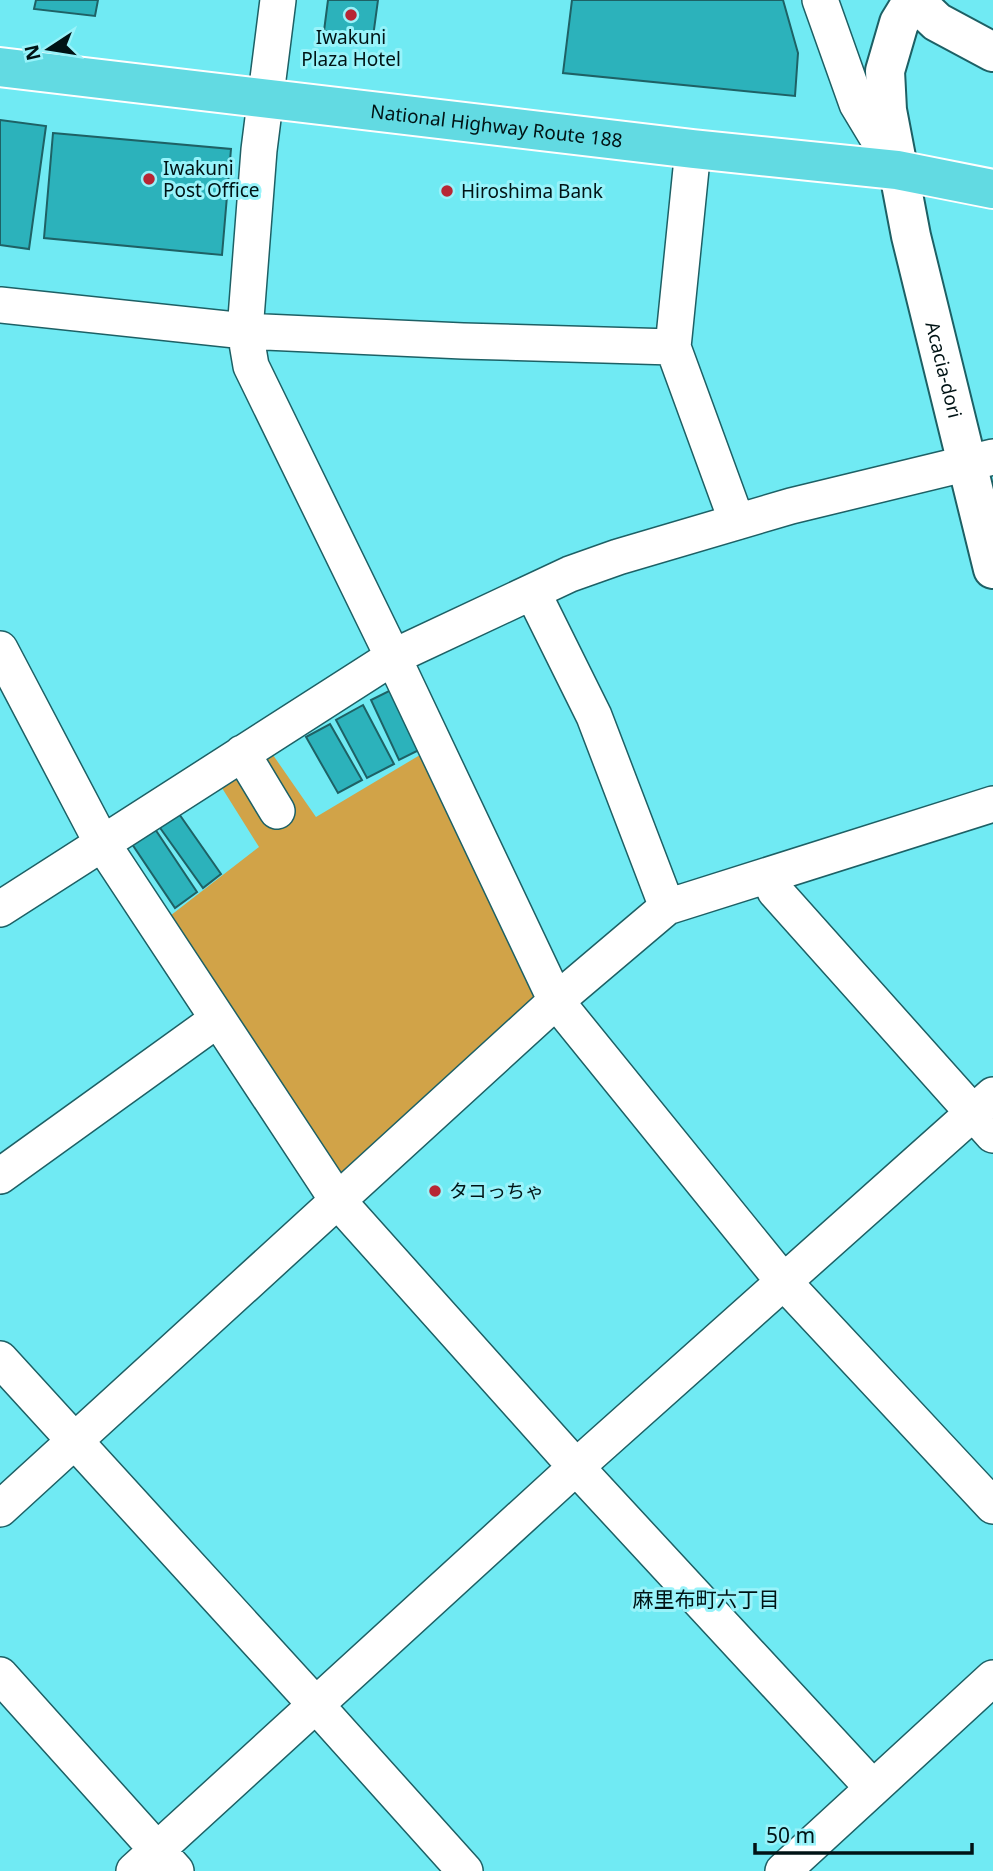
<svg xmlns="http://www.w3.org/2000/svg" width="993" height="1871" viewBox="0 0 993 1871" font-family="'Noto Sans','Noto Sans JP',sans-serif">
  <rect width="100%" height="100%" fill="#70eaf3"/>
  <!-- green -->
  <path fill="#d1a348" d="M 264,742 L 316,817 L 425,752 L 538,998 L 341,1179 L 166,919 L 259,847 L 212,772 Z"/>
  <!-- building -->
  <path fill="#2cb2bb" stroke="#1e6165" stroke-width="2" d="M 36,0 L 98,0 L 95,16 L 34,9 Z
    M 328,0 L 378,0 L 373,37 L 324,31 Z
    M 572,0 L 783,0 L 798,53 L 795,96 L 563,73 Z
    M 0,120 L 46,126 L 29,249 L 0,245 Z
    M 53,133 L 231,149 L 222,255 L 44,238 Z
    M 395,688 L 423,748 L 399,760 L 371,700 Z
    M 363,705 L 394,764 L 367,778 L 336,720 Z
    M 330,724 L 362,780 L 338,793 L 306,737 Z
    M 177,811 L 221,874 L 203,888 L 158,825 Z
    M 155,829 L 197,892 L 175,908 L 132,844 Z"/>
  <g fill="none" stroke-linecap="round" stroke-linejoin="round">
    <defs>
      <path id="minor" d="M 278,0 L 259,150 L 245,331 L 251,366 L 393,657 L 556,1001 L 783,1281 L 993,1506
        M 820,0 L 857,104 L 895,167
        M 0,305 L 245,331 L 463,341 L 673,347 L 693,149
        M 673,347 L 737,522
        M 533,593 L 594,716 L 667,907
        M 0,649 L 102,843 L 338,1201 L 576,1467 L 872,1787
        M 242,753 L 277,811
        M 770,875 L 775,891 L 993,1135
        M 0,909 L 393,657 L 570,574 L 618,557 L 791,506 L 993,457
        M 0,1176 L 218,1019
        M 0,1359 L 316,1705 L 465,1871
        M 0,1509 L 556,1001 L 667,907 L 993,804
        M 0,1675 L 176,1871
        M 134,1871 L 576,1467 L 993,1095
        M 783,1871 L 993,1678"/>
      <g id="tertiary">
        <path id="s1" d="M 913,0 L 899,23 L 885,71 L 887,110 L 911,236 L 993,569"/>
        <path d="M 914,0 L 937,22 L 993,52"/>
      </g>
      <g id="trunk">
        <path id="s2" d="M 0,67 L 693,149 L 897,170 L 993,189"/>
      </g>
    </defs>
    <!-- minor casing -->
    <use href="#minor" stroke="#1d6065" stroke-width="38"/>
    <!-- tertiary casing -->
    <use href="#tertiary" stroke="#1d6065" stroke-width="42"/>
    <!-- trunk casing -->
    <use href="#trunk" stroke="#fff" stroke-width="42"/>
    <!-- minor -->
    <use href="#minor" stroke="#fff" stroke-width="35"/>
    <!-- tertiary -->
    <use href="#tertiary" stroke="#fff" stroke-width="38"/>
    <!-- trunk -->
    <use href="#trunk" stroke="#62dae2" stroke-width="38"/>
  </g>
  <!-- markers -->
  <g fill="#b72634" stroke="#98f3fa" stroke-width="2.5">
    <circle cx="351" cy="15" r="7"/>
    <circle cx="149" cy="179" r="7"/>
    <circle cx="447" cy="191" r="7"/>
    <circle cx="435" cy="1191" r="7"/>
  </g>
  <g text-anchor="middle" stroke-width="6" stroke-linejoin="round" paint-order="stroke">
    <!-- poi labels -->
    <g font-size="19" fill="#001315" stroke="#98f3fa" text-anchor="start">
      <text x="351" y="44" text-anchor="middle">Iwakuni<tspan x="351" dy="22">Plaza Hotel</tspan></text>
      <text x="163" y="175">Iwakuni<tspan x="163" dy="22">Post Office</tspan></text>
      <text x="461" y="198">Hiroshima Bank</text>
      <text x="449" y="1198">タコっちゃ</text>
    </g>
    <!-- street labels -->
    <g font-size="19" fill="#001315" stroke="#98f3fa">
      <text dy="7" stroke="none"><textPath href="#s2" startOffset="500">National Highway Route 188</textPath></text>
      <text dy="7" stroke="none"><textPath href="#s1" startOffset="382">Acacia-dori</textPath></text>
    </g>
    <!-- neighbourhood labels -->
    <g font-size="21" fill="#001315" stroke="#98f3fa">
      <text x="706" y="1607">麻里布町六丁目</text>
    </g>
  </g>
  <!-- north arrow -->
  <g transform="translate(49 49) rotate(258)" stroke="#98f3fa" stroke-width="5" paint-order="stroke">
  <path d="M0-5L12 26L0 18L-12 26Z" fill="#001315"/>
  <text y="-10" font-size="19" font-weight="bold" text-anchor="middle" fill="#001315">N</text>
  </g>
  <!-- scale -->
  <path d="M755 1843v10h217v-10" fill="none" stroke="#001315" stroke-width="3.5"/>
  <text x="766" y="1843" font-size="21" fill="#001315" stroke="#98f3fa" stroke-width="5" paint-order="stroke">50 m</text>
</svg>
